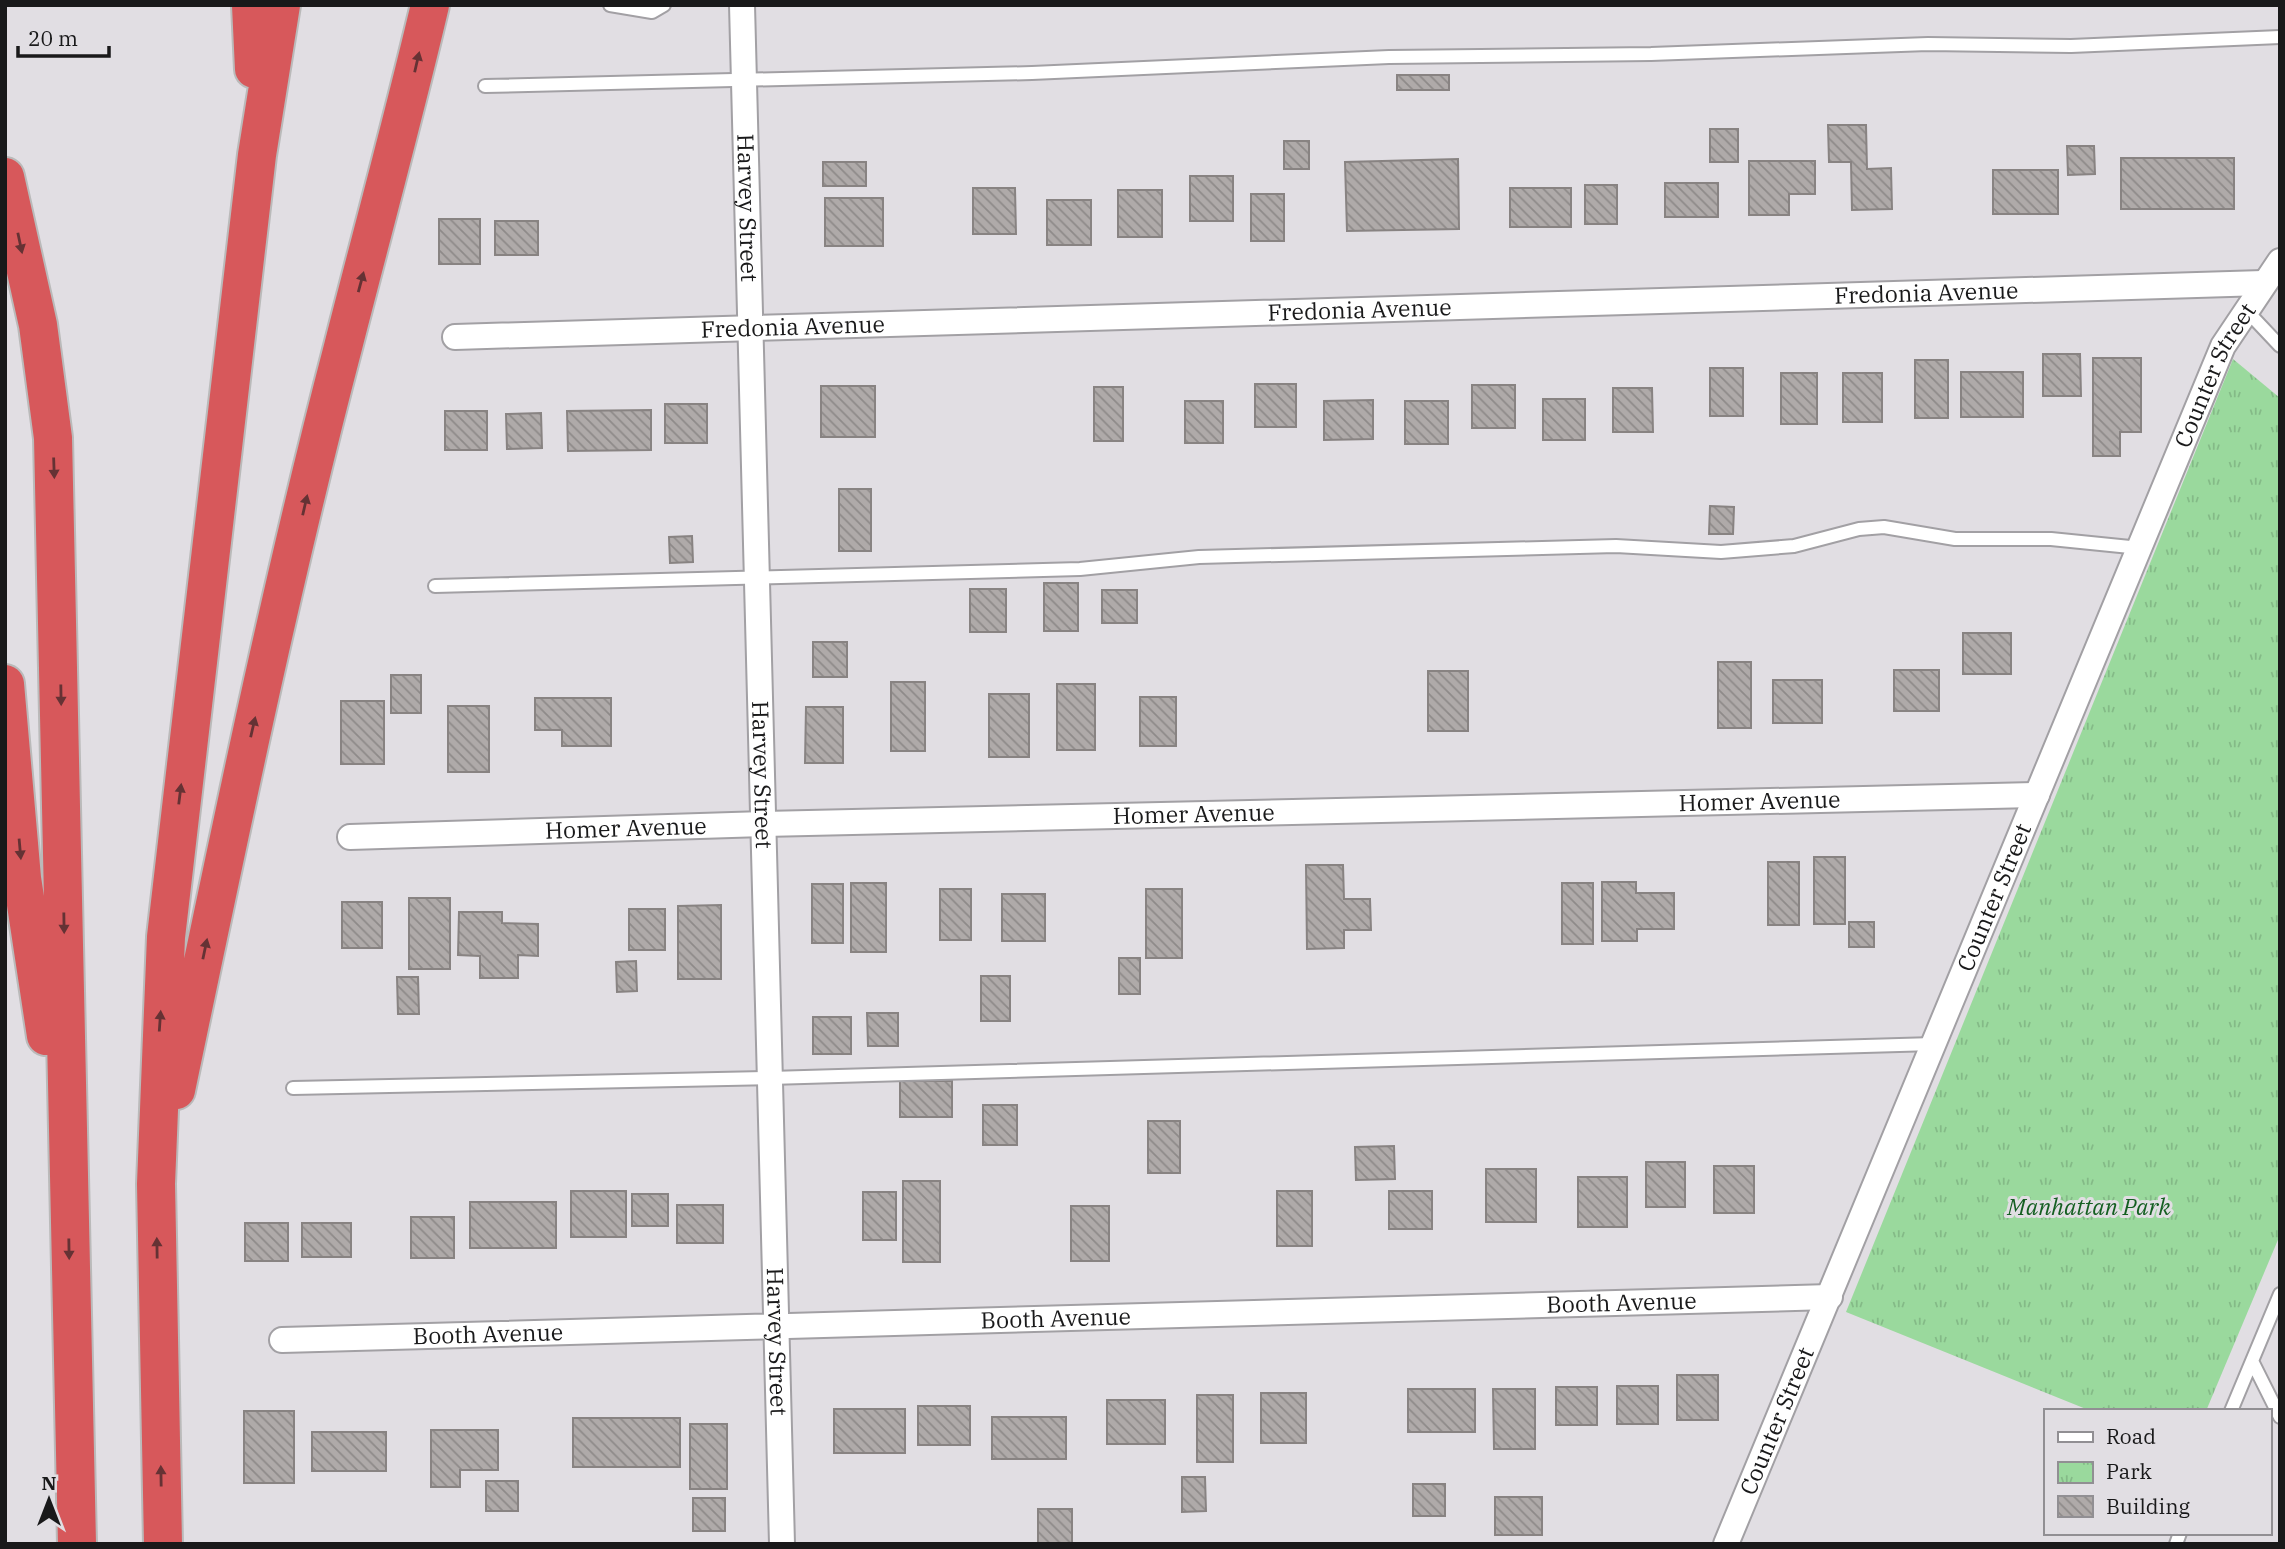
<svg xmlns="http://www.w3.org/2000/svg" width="2285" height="1549" viewBox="0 0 2285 1549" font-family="'IBM Plex Serif',serif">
  <defs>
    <pattern id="park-tufts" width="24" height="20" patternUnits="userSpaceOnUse" patternTransform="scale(1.75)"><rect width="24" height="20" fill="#9ad99d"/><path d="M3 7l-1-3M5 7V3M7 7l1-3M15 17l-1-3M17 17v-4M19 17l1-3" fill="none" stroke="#84ba87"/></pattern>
    <pattern id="building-back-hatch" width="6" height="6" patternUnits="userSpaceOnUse" patternTransform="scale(1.75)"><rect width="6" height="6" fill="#afaaa9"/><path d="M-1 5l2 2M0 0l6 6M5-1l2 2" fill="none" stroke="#8e8a89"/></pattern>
  </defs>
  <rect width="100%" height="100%" fill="#e1dee3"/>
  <!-- park -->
  <path fill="url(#park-tufts)" d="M 2233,359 L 2280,398 L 2280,1235 L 2206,1411 L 2091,1411 L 1846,1312 Z"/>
  <!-- building -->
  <path fill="url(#building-back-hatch)" stroke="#888382" stroke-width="2" d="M 1397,75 L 1449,75 L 1449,90 L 1397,90 Z
    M 1828,125 L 1866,125 L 1867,169 L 1891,168 L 1892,209 L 1852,210 L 1851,162 L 1829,162 Z
    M 1710,129 L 1738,129 L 1738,162 L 1710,162 Z
    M 1284,141 L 1309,141 L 1309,169 L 1284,169 Z
    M 2067,146 L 2094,146 L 2095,174 L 2068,175 Z
    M 2121,158 L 2234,158 L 2234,209 L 2121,209 Z
    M 1458,159 L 1459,229 L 1347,231 L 1345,162 Z
    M 1749,161 L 1815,161 L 1815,194 L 1789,194 L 1789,215 L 1749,215 Z
    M 823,162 L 866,162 L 866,186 L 823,186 Z
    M 1993,170 L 2058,170 L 2058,214 L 1993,214 Z
    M 1190,176 L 1233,176 L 1233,221 L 1190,221 Z
    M 1665,183 L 1718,183 L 1718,217 L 1665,217 Z
    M 1585,185 L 1617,185 L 1617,224 L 1585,224 Z
    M 973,188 L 1015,188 L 1016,234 L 973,234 Z
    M 1510,188 L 1571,188 L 1571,227 L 1510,227 Z
    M 1118,190 L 1162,190 L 1162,237 L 1118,237 Z
    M 1251,194 L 1284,194 L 1284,241 L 1251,241 Z
    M 825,198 L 883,198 L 883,246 L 825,246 Z
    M 1047,200 L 1091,200 L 1091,245 L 1047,245 Z
    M 439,219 L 480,219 L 480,264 L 439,264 Z
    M 495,221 L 538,221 L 538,255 L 495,255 Z
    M 2043,354 L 2080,354 L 2081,396 L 2043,396 Z
    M 2093,358 L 2141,358 L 2141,432 L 2120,432 L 2120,456 L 2093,456 Z
    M 1915,360 L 1948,360 L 1948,418 L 1915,418 Z
    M 1710,368 L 1743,368 L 1743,416 L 1710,416 Z
    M 1961,372 L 2023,372 L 2023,417 L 1961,417 Z
    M 1781,373 L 1817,373 L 1817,424 L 1781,424 Z
    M 1843,373 L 1882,373 L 1882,422 L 1843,422 Z
    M 1255,384 L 1296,384 L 1296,427 L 1255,427 Z
    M 1472,385 L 1515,385 L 1515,428 L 1472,428 Z
    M 821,386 L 875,386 L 875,437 L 821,437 Z
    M 1094,387 L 1123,387 L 1123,441 L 1094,441 Z
    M 1613,388 L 1652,388 L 1653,432 L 1613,432 Z
    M 1543,399 L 1585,399 L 1585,440 L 1543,440 Z
    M 1373,400 L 1373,439 L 1324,440 L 1324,401 Z
    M 1185,401 L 1223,401 L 1223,443 L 1185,443 Z
    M 1405,401 L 1448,401 L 1448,444 L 1405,444 Z
    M 665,404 L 707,404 L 707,443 L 665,443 Z
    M 651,410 L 651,450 L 568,451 L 567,411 Z
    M 445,411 L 487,411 L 487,450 L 445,450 Z
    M 541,413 L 542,448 L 507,449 L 506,414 Z
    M 839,489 L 871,489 L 871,551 L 839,551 Z
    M 1710,506 L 1734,507 L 1733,534 L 1709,534 Z
    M 692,536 L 693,562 L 670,563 L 669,537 Z
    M 1044,583 L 1078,583 L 1078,631 L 1044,631 Z
    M 970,589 L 1006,589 L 1006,632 L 970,632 Z
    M 1102,590 L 1137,590 L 1137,623 L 1102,623 Z
    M 1963,633 L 2011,633 L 2011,674 L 1963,674 Z
    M 813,642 L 847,642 L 847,677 L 813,677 Z
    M 1718,662 L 1751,662 L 1751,728 L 1718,728 Z
    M 1894,670 L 1939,670 L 1939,711 L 1894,711 Z
    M 1428,671 L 1468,671 L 1468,731 L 1428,731 Z
    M 391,675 L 421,675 L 421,713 L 391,713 Z
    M 1773,680 L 1822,680 L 1822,723 L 1773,723 Z
    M 891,682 L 925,682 L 925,751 L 891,751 Z
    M 1057,684 L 1095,684 L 1095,750 L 1057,750 Z
    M 989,694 L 1029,694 L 1029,757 L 989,757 Z
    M 1140,697 L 1176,697 L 1176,746 L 1140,746 Z
    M 535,698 L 611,698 L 611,746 L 562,746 L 562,730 L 535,730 Z
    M 341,701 L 384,701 L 384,764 L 341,764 Z
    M 448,706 L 489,706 L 489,772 L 448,772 Z
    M 806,707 L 843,707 L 843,763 L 805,763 Z
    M 1814,857 L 1845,857 L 1845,924 L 1814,924 Z
    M 1768,862 L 1799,862 L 1799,925 L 1768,925 Z
    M 1306,865 L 1343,865 L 1344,899 L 1370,899 L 1371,930 L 1344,930 L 1344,948 L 1307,949 Z
    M 1602,882 L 1636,882 L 1636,893 L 1674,893 L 1674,929 L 1637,929 L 1637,941 L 1602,941 Z
    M 851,883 L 886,883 L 886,952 L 851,952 Z
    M 1562,883 L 1593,883 L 1593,944 L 1562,944 Z
    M 812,884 L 843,884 L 843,943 L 812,943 Z
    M 940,889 L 971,889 L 971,940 L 940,940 Z
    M 1146,889 L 1182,889 L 1182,958 L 1146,958 Z
    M 1002,894 L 1045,894 L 1045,941 L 1002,941 Z
    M 409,898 L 450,898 L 450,969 L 409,969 Z
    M 342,902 L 382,902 L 382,948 L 342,948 Z
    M 721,905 L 721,979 L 678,979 L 678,906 Z
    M 629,909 L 665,909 L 665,950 L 629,950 Z
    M 459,912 L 502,912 L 502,923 L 538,924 L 538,956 L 518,955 L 518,978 L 480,978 L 480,956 L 458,955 Z
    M 1849,922 L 1874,922 L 1874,947 L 1849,947 Z
    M 1119,958 L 1140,958 L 1140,994 L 1119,994 Z
    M 636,961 L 637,991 L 617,992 L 616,962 Z
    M 981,976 L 1010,976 L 1010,1021 L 981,1021 Z
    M 397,977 L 418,977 L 419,1014 L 398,1014 Z
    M 867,1013 L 898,1013 L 898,1046 L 868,1046 Z
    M 813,1017 L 851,1017 L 851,1054 L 813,1054 Z
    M 900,1081 L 952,1081 L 952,1117 L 900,1117 Z
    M 983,1105 L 1017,1105 L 1017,1145 L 983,1145 Z
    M 1148,1121 L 1180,1121 L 1180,1173 L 1148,1173 Z
    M 1394,1146 L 1395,1179 L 1356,1180 L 1355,1147 Z
    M 1646,1162 L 1685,1162 L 1685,1207 L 1646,1207 Z
    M 1714,1166 L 1754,1166 L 1754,1213 L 1714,1213 Z
    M 1486,1169 L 1536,1169 L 1536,1222 L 1486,1222 Z
    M 1578,1177 L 1627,1177 L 1627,1227 L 1578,1227 Z
    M 903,1181 L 940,1181 L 940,1262 L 903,1262 Z
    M 571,1191 L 626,1191 L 626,1237 L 571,1237 Z
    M 1277,1191 L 1312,1191 L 1312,1246 L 1277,1246 Z
    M 1389,1191 L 1432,1191 L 1432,1229 L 1389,1229 Z
    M 863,1192 L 896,1192 L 896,1240 L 863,1240 Z
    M 632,1194 L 668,1194 L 668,1226 L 632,1226 Z
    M 470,1202 L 556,1202 L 556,1248 L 470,1248 Z
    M 677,1205 L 723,1205 L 723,1243 L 677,1243 Z
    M 1071,1206 L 1109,1206 L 1109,1261 L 1071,1261 Z
    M 411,1217 L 454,1217 L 454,1258 L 411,1258 Z
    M 245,1223 L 288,1223 L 288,1261 L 245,1261 Z
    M 302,1223 L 351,1223 L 351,1257 L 302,1257 Z
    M 1677,1375 L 1718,1375 L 1718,1420 L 1677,1420 Z
    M 1617,1386 L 1658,1386 L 1658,1424 L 1617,1424 Z
    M 1556,1387 L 1597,1387 L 1597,1425 L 1556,1425 Z
    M 1408,1389 L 1475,1389 L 1475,1432 L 1408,1432 Z
    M 1493,1389 L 1535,1389 L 1535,1449 L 1494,1449 Z
    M 1261,1393 L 1306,1393 L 1306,1443 L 1261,1443 Z
    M 1197,1395 L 1233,1395 L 1233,1462 L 1197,1462 Z
    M 1107,1400 L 1165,1400 L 1165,1444 L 1107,1444 Z
    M 918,1406 L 970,1406 L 970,1445 L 918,1445 Z
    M 834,1409 L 905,1409 L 905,1453 L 834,1453 Z
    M 244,1411 L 294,1411 L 294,1483 L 244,1483 Z
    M 992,1417 L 1066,1417 L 1066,1459 L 992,1459 Z
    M 573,1418 L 680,1418 L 680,1467 L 573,1467 Z
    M 690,1424 L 727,1424 L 727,1489 L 690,1489 Z
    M 431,1430 L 498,1430 L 498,1470 L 460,1470 L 460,1487 L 431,1487 Z
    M 312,1432 L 386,1432 L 386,1471 L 312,1471 Z
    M 1182,1477 L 1205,1477 L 1206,1511 L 1182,1512 Z
    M 486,1481 L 518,1481 L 518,1511 L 486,1511 Z
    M 1413,1484 L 1445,1484 L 1445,1516 L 1413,1516 Z
    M 1495,1497 L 1542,1497 L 1542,1535 L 1495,1535 Z
    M 693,1498 L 725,1498 L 725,1531 L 693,1531 Z
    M 1038,1509 L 1072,1509 L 1072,1543 L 1038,1543 Z"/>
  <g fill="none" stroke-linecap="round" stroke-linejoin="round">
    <defs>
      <path id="service" d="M 610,5 L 652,12 L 664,5
        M 485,86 L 1032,73 L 1389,57 L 1651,54 L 1928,44 L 2071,46 L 2280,37
        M 2246,310 L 2280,346
        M 435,586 L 1080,569 L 1199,557 L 1616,546 L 1721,552 L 1794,546 L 1859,529 L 1884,527 L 1955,539 L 2051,539 L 2140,548
        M 293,1088 L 770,1078 L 1934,1044
        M 2252,1361 L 2280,1417
        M 2231,1411 L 2280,1294
        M 2176,1544 L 2180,1533"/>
      <g id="minor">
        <path id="s1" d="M 742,5 L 782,1544"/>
        <path id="s2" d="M 455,337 L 2263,283"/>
        <path id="s3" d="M 350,837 L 764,824 L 2037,795"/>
        <path id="s4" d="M 282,1340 L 1830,1297"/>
        <path id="s5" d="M 1726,1544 L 2223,346 L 2280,261"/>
      </g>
      <path id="motorway" d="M 251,5 L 254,69
        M 5,177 L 38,325 L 53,438 L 77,1544
        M 5,684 L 22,878 L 46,1036
        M 176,1090 C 228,842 279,592 343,347 C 372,233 403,120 430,5
        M 163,1544 L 156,1184 L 166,937 L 257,155 L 281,5"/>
    </defs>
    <!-- service casing -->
    <use href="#service" stroke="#a2a0a4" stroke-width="16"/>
    <!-- minor casing -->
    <use href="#minor" stroke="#a2a0a4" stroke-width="28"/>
    <!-- motorway casing -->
    <use href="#motorway" stroke="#bababa" stroke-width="42"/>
    <!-- service -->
    <use href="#service" stroke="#fff" stroke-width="12"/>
    <!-- minor -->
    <use href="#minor" stroke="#fff" stroke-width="24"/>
    <!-- motorway -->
    <use href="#motorway" stroke="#d7585b" stroke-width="38"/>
  </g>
  <!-- one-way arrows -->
  <defs><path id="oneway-solid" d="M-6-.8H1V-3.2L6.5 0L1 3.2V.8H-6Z" transform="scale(1.75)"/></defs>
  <g fill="#653234">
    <use href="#oneway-solid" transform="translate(417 62) rotate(-77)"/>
    <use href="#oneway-solid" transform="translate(20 243) rotate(78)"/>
    <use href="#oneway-solid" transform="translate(361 282) rotate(-75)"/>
    <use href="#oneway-solid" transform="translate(54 468) rotate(88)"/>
    <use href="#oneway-solid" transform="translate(305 505) rotate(-77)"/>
    <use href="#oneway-solid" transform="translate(61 695) rotate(89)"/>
    <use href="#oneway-solid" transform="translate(253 727) rotate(-77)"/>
    <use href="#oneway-solid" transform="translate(180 794) rotate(-83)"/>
    <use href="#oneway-solid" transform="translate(20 849) rotate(85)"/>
    <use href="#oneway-solid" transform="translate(64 923) rotate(89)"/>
    <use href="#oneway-solid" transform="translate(205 949) rotate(-78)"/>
    <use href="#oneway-solid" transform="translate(160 1021) rotate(-86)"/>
    <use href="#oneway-solid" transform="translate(157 1248) rotate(-91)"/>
    <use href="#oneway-solid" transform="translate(69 1249) rotate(89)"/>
    <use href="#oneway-solid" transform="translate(161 1476) rotate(-91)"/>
  </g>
  <g text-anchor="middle" stroke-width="6" stroke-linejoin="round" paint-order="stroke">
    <!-- street labels -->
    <g font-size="23" fill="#19191a" stroke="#e1dee3">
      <text dy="8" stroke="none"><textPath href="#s1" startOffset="203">Harvey Street</textPath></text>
      <text dy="8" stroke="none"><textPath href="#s2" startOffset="1472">Fredonia Avenue</textPath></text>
      <text dy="8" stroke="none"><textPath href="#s2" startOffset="905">Fredonia Avenue</textPath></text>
      <text dy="8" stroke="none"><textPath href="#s2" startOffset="338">Fredonia Avenue</textPath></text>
      <text dy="8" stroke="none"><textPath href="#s5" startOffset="1267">Counter Street</textPath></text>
      <text dy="8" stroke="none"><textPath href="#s1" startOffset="770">Harvey Street</textPath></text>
      <text dy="8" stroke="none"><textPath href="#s3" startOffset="1410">Homer Avenue</textPath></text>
      <text dy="8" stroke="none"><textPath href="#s3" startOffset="844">Homer Avenue</textPath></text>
      <text dy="8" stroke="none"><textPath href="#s3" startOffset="276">Homer Avenue</textPath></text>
      <text dy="8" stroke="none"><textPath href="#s5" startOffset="700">Counter Street</textPath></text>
      <text dy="8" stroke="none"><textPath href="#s4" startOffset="1340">Booth Avenue</textPath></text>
      <text dy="8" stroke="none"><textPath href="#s4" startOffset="774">Booth Avenue</textPath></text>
      <text dy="8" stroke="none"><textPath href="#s4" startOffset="206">Booth Avenue</textPath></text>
      <text dy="8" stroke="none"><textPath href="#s1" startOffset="1337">Harvey Street</textPath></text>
      <text dy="8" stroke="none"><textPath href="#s5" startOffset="133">Counter Street</textPath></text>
    </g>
    <!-- park labels -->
    <g font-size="23" font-style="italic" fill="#145f21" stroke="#e1dee3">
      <text x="2089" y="1215">Manhattan Park</text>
    </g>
  </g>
  <!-- border -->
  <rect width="2285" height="1549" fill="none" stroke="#19191a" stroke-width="14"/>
  <!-- legend -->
  <rect x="2044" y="1409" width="228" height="126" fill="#e1dee3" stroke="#918f93" stroke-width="2"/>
  <rect x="2058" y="1432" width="35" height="10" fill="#ffffff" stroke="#918f93" stroke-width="2"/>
  <text x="2106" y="1444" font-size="21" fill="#19191a">Road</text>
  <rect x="2058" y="1462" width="35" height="21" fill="url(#park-tufts)" stroke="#918f93" stroke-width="2"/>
  <text x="2106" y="1479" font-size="21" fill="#19191a">Park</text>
  <rect x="2058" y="1496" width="35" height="21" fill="url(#building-back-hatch)" stroke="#918f93" stroke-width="2"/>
  <text x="2106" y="1514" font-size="21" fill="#19191a">Building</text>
  <!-- north arrow -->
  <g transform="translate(49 1500)" stroke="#e1dee3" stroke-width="5" paint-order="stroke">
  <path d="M0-5L12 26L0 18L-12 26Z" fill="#19191a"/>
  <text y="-10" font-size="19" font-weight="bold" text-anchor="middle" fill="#19191a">N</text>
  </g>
  <!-- scale -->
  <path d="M18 46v10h91v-10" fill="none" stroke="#19191a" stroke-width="3.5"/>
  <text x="28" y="46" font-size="21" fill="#19191a" stroke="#e1dee3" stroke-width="5" paint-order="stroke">20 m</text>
</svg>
